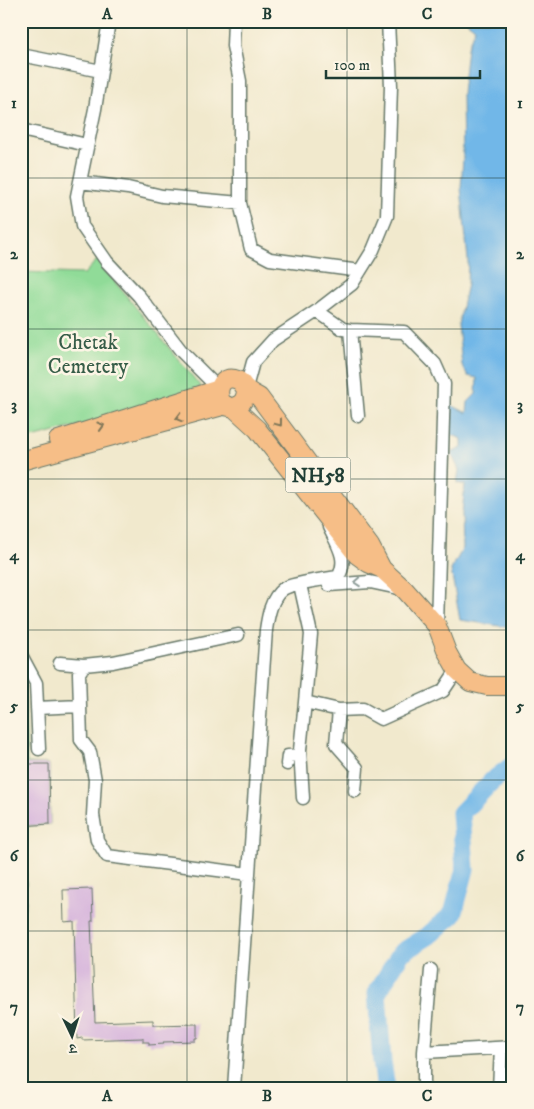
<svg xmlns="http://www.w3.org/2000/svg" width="534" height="1109" viewBox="0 0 534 1109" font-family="'IM FELL DW Pica','Noto Serif Devanagari',serif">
  <rect width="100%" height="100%" fill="#fcf5e5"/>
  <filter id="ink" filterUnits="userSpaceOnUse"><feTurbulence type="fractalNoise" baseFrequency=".02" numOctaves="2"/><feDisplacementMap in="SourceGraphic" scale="10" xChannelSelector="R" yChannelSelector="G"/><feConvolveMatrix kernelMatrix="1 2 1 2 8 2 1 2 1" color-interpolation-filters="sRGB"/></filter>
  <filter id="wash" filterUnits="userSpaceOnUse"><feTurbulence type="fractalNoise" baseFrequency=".0096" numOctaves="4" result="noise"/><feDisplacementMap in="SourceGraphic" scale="20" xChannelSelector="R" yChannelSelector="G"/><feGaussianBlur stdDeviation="1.12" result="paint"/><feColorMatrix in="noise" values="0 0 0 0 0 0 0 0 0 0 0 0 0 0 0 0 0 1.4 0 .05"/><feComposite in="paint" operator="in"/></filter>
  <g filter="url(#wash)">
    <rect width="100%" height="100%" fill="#f1e9cd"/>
    <!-- green -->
    <path fill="#90db98" stroke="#588c66" d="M 97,260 L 201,387 L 108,418 L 21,441 L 21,272 L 84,274 Z
      M 21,676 L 24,686 L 27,763 L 49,764 L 50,824 L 27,826 L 26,903 L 21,919 Z"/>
    <!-- water -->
    <path fill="#71b7e8" stroke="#487a8e" d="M 466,21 L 513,21 L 513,628 L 460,620 L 451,570 L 463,548 L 462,514 L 465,485 L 457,483 L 459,470 L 451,453 L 462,448 L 462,439 L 446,432 L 452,418 L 447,403 L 467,413 L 468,402 L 476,394 L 477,378 L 468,376 L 462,365 L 458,325 L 467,284 L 468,260 L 461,188 L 463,158 L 462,94 L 467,48 L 475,28 Z"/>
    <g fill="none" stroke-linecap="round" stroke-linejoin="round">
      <!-- river -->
      <path stroke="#71b7e8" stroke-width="19" d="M 386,1088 L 382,1062 L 377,993 L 401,953 L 428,936 L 453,914 L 465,869 L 461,813 L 492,781 L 513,765"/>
    </g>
    <g id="blocks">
      <!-- building -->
      <path fill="#d5b3dc" d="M 21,764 L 49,764 L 50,824 L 21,826 Z
        M 92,889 L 93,921 L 91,921 L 95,1022 L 153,1020 L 153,1025 L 197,1024 L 197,1038 L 195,1038 L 195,1041 L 163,1042 L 164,1044 L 149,1045 L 149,1042 L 143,1042 L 143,1038 L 82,1040 L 82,1038 L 77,1039 L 74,921 L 64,922 L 63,890 Z"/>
    </g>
  </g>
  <g filter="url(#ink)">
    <use href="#blocks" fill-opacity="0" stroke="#68796a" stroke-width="1"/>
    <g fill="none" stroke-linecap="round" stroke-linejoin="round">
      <defs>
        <path id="minor" d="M 109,21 L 95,109 L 77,196 L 82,226 L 107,262 L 139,296 L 182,352 L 219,389
          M 234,21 L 233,46 L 240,81 L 240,203 L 251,249 L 270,259 L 360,271
          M 21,55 L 101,71
          M 21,130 L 87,145
          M 80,182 L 128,188 L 162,196 L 240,203
          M 317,311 L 343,329 L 350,330 L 358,416
          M 350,330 L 404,332 L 435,364 L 444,384 L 437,626
          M 246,388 L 253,362 L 273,340 L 317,311 L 352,284 L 373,250 L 387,216 L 391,86 L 388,21
          M 329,585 L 370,582 L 403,589
          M 301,589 L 311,634 L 305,702 L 339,710 L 363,709 L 381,719 L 443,691 L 457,670
          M 238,635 L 113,662 L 84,665 L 79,673 L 81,740 L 90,752 L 95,780 L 93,815 L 97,840 L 107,856 L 249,874
          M 21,655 L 36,683 L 39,749
          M 60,663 L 84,665
          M 37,708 L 80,706
          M 339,710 L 336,744 L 357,768 L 355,791
          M 287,764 L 288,756 L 300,755
          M 303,798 L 300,750 L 305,702
          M 424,1052 L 431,970
          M 234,1088 L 266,630 C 268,616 271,598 283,589 C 292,583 326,579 338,577 C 349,560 337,544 329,527
          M 424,1088 L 424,1052 L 513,1047
          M 499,1088 L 501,1048"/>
        <path id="highway" d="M 246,388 C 246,395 245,402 238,405 C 214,417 212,370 238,380 C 242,382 243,386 246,389 C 250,392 255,395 259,397 L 370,546 L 382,569 L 405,590 L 437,626 L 447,652 L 457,670 L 470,682 L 487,686 L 513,686
          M 233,407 L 257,429 L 357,555 L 368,563 L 382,569
          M 58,440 L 219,389
          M 21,461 L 226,405"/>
      </defs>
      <!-- minor casing -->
      <use href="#minor" stroke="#68796a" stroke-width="15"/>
      <!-- highway casing -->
      <use href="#highway" stroke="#68796a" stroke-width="20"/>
      <!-- minor -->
      <use href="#minor" stroke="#fff" stroke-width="12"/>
      <!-- highway -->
      <use href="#highway" stroke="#f6be87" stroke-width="18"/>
    </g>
    <!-- one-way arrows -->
    <defs><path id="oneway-chevron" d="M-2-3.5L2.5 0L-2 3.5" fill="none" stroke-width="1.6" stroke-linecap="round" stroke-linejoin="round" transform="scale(1.25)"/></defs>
    <g stroke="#807759">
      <use href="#oneway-chevron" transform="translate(179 418) rotate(165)"/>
      <use href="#oneway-chevron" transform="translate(279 423) rotate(53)"/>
      <use href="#oneway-chevron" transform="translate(101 426) rotate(-17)"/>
    </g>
    <use stroke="#8f9e9a" href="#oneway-chevron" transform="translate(357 582) rotate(176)"/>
  </g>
  <!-- grid -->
  <path fill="none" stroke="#1f3d34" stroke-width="1" stroke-opacity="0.55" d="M 187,21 L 187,1088M 347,21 L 347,1088M 21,178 L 513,178M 21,329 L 513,329M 21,479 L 513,479M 21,630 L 513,630M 21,780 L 513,780M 21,931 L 513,931"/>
  <g text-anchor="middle" stroke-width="5" stroke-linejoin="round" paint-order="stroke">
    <!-- shield labels -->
    <rect fill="#fcf5e5" stroke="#617469" stroke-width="1" x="285.5" y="457.5" width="65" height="35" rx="4"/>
    <g font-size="20" font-weight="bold" fill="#1f3d34">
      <text x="318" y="482">NH58</text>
    </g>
    <!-- park labels -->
    <g font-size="21" fill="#365d48" stroke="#fcf5e5">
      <text x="88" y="349">Chetak<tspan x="88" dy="24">Cemetery</tspan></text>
    </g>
  </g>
  <!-- margin -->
  <rect width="534" height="1109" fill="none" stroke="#fcf5e5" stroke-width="55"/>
  <!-- north arrow -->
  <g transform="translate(72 1036) rotate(176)" stroke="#fcf5e5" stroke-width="4" paint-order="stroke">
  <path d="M0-4L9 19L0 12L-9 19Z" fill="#1f3d34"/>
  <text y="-8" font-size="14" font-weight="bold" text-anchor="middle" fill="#1f3d34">उ</text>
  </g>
  <!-- scale -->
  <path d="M326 70v8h154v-8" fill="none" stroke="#1f3d34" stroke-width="2.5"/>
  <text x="334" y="70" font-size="15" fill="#1f3d34" stroke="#fcf5e5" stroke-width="4" paint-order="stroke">100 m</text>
  <rect x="28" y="28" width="478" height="1054" fill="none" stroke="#1f3d34" stroke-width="2"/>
  <g font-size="16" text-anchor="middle" font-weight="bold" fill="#1f3d34">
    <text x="107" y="19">A</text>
    <text x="267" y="19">B</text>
    <text x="427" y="19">C</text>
    <text x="14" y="108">1</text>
    <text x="520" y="108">1</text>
    <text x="14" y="259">2</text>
    <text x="520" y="259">2</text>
    <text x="14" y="410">3</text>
    <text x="520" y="410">3</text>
    <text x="14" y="560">4</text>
    <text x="520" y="560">4</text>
    <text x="14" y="711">5</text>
    <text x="520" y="711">5</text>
    <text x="14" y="861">6</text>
    <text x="520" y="861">6</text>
    <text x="14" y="1012">7</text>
    <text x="520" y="1012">7</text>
    <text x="107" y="1101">A</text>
    <text x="267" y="1101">B</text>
    <text x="427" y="1101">C</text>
  </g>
</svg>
